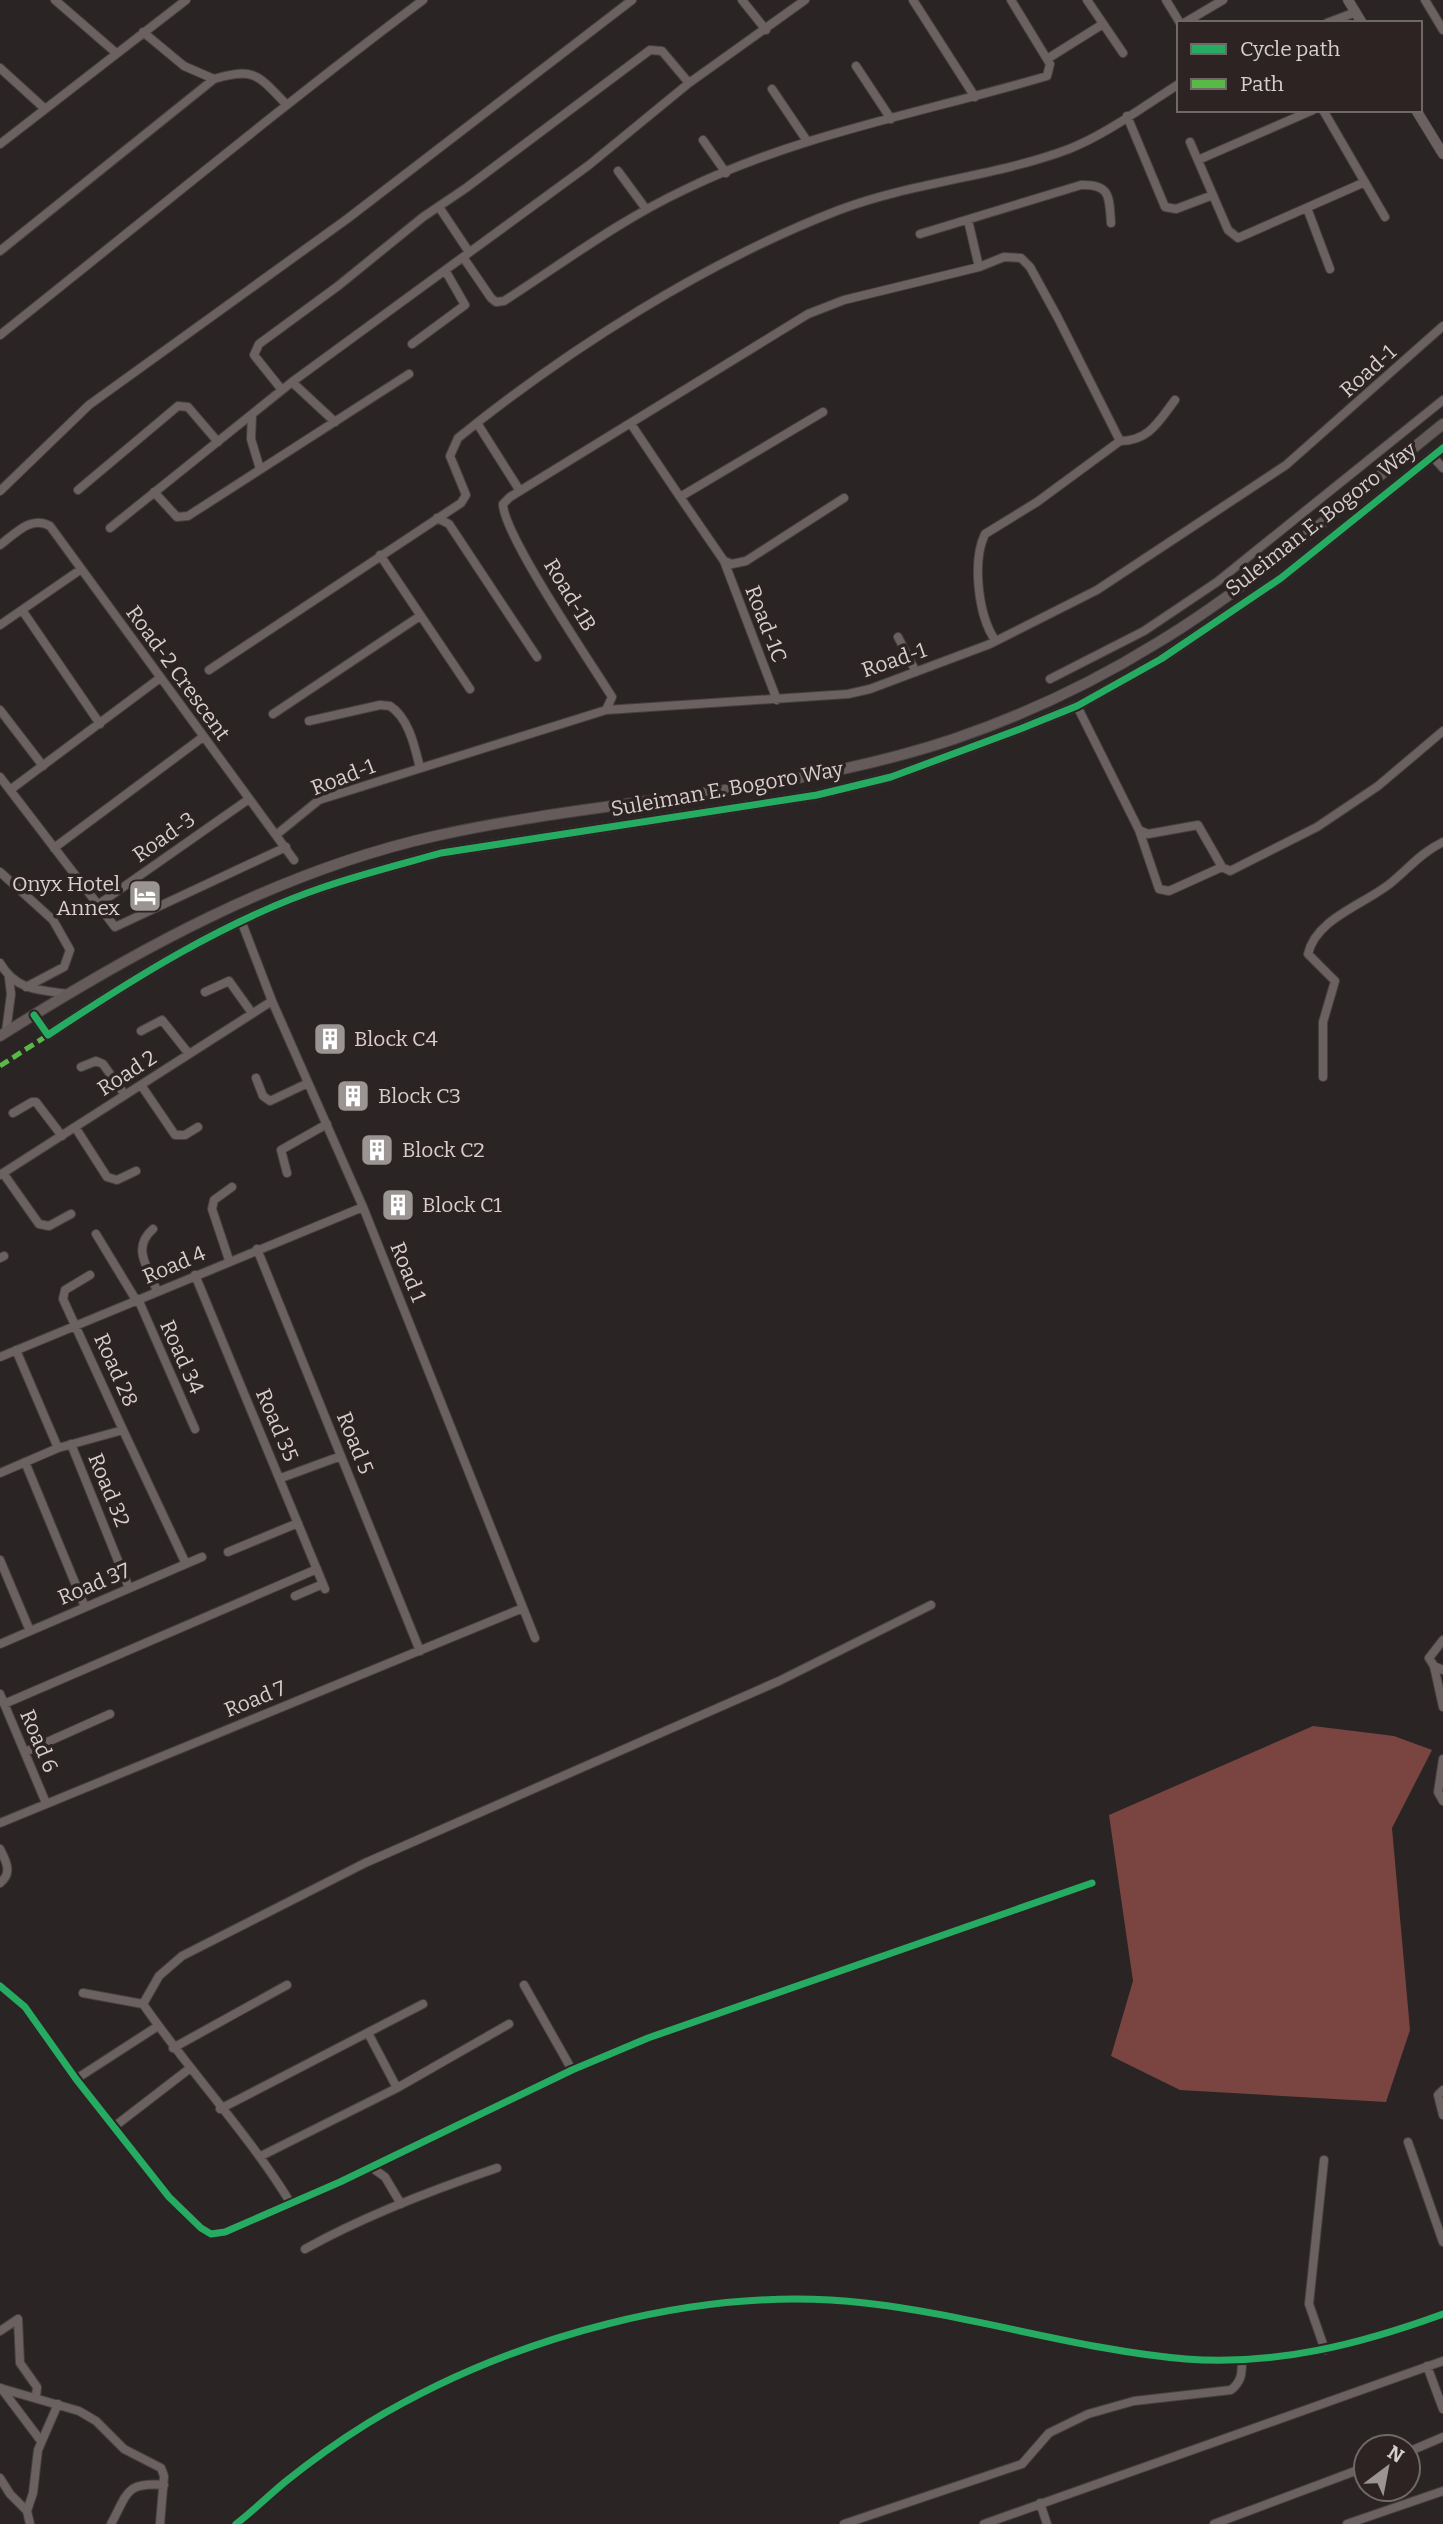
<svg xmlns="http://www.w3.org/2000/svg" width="1443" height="2524" viewBox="0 0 1443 2524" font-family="Bitter,serif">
  <rect width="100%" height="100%" fill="#2a2524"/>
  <!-- forest -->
  <path fill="#7a4541" d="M 1313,1726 L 1394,1736 L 1432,1750 L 1392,1828 L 1410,2030 L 1386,2102 L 1180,2090 L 1111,2056 L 1133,1981 L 1109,1815 Z"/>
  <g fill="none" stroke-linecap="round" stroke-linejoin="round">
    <defs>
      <path id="minor" d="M 55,0 L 115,52
        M 742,0 L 766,30
        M 913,0 L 975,97
        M 1087,0 L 1123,53
        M 1166,0 L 1180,23
        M 1425,0 L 1443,30
        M 1184,23 L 1223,0
        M 1327,23 L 1356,12
        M 143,32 L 184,66 L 214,79
        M 1047,59 L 1103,24
        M 856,66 L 891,119
        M 0,68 L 44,108
        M 772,89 L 807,141
        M 1323,110 L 1385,217
        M 1127,116 L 1165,207 L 1176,209 L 1213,195
        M 703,140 L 726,173
        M 1190,142 L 1228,230 L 1238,238 L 1365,182
        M 0,144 L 186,0
        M 1198,160 L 1313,110
        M 618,171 L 646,209
        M 439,207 L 469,252
        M 1307,208 L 1330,269
        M 968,220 L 979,267
        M 920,234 L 1081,185 C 1111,184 1109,197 1111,223
        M 0,251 L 214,79 C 254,67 258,75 285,103
        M 463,257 L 491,298 L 496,302 L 504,301 C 563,263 620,220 684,190 C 798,134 926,112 1047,76 L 1050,64 L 1011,0
        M 0,335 C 141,223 279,108 423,0
        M 412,344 L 465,305 L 445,270
        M 292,382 L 335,422
        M 282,390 L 254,355 L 259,344 L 338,286 L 423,217 L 466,188 L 650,50 L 662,51 L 689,83
        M 252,415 L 251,439 L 260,469
        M 477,423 L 520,491
        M 631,424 L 680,497 L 823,412
        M 1432,456 L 1443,468
        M 78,490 L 178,406 L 188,407 L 218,442
        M 0,491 L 89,405 L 347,219 L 632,0
        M 154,492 L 177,517 L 188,516 L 409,374
        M 680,497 L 724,561 L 732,564 L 746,561 L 844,498
        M 437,518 L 449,524 L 537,657
        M 110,528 L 292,382 L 589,165 L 689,83 L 805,0
        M 0,545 C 15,534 31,515 50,526 L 294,860
        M 380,555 L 470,689
        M 724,561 L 777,700
        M 22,610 L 100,724
        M 0,625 L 80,570
        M 898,637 L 916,672
        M 995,640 C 978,615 972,561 985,534 L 1037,502 L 1120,441 C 1149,441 1159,421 1175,400
        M 209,670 L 461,503 L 466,495 L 450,456 L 458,438 C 568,349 707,261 839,210 C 912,182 995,177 1069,149 C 1107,134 1144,106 1179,84
        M 1050,679 L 1144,631 L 1217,582 L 1443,400
        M 1077,706 L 1139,830 L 1159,889 L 1169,891 L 1222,867
        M 0,710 L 43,766
        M 606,710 L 612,697 C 591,663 503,534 503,504 L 510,497 L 808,314 L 844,300 L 979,267 L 1004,257 L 1021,258 L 1030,267 L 1058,318 L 1120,441
        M 273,714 L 420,616
        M 309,721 L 380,705 L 390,706 C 409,718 415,748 420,768
        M 0,777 L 115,927 L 286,847
        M 10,790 L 160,678
        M 1139,830 L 1148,834 L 1198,825 L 1222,867 L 1230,871 L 1317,827 L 1378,786 L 1443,731
        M 276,835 L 319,800 L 606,710 L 848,694 L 870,689 L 990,644 L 1097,590 L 1286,465 L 1443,326
        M 54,848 L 203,737
        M 0,872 L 53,920 L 70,950 L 64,967 L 26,987
        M 99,904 L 249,799
        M 242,923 L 272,1001 L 363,1207 L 535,1638
        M 0,963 C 16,991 40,990 69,994
        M 205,992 L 229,981 L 252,1013
        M 141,1031 L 162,1020 L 189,1054
        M 6,1032 L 11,994 L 9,978
        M 81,1067 L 96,1061 L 103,1064 L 125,1095
        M 1323,1077 L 1323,1022 L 1335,981 L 1308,954 C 1316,918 1366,904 1392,882 C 1410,867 1422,852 1443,842
        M 256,1078 L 263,1096 L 270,1101 L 308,1083
        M 141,1085 L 175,1135 L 185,1135 L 198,1127
        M 13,1113 L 32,1102 L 36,1102 L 62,1136
        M 75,1127 L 107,1177 L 117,1180 L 136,1171
        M 3,1173 L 39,1224 L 49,1226 L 71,1214
        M 287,1173 L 281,1150 L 327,1124
        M 0,1175 L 272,1001
        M 153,1229 C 131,1248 148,1267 157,1291
        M 96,1234 L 136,1300
        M 257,1249 L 420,1651
        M 0,1258 L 4,1256
        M 229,1260 L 212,1209 L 214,1200 L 232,1187
        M 90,1275 L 65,1290 L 63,1299 L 123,1430
        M 195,1275 L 325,1589
        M 138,1299 L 195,1429
        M 16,1350 L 58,1448
        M 0,1357 L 363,1207
        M 71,1444 L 129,1588
        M 25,1462 L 85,1607
        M 0,1473 L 58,1448 L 123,1430 L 186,1564
        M 281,1478 L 341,1456
        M 228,1552 L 298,1523
        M 0,1560 L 30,1631
        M 295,1596 L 323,1584
        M 1443,1640 L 1429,1658 L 1434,1666 L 1443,1670
        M 0,1644 L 202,1557
        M 1434,1666 L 1443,1707
        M 0,1694 L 46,1803
        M 4,1704 L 317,1569
        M 25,1752 L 110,1714
        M 1443,1759 L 1438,1792 L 1443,1801
        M 0,1823 L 523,1608
        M 0,1849 C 6,1861 13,1873 0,1883
        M 524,1985 L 572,2070
        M 0,1986 L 25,2007 L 76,2079 L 169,2197 L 201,2228 L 211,2234 L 225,2232 L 340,2182 L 572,2070 L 648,2038 L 1092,1883
        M 83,1993 L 143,2004 C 190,2072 247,2132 290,2202
        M 143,2004 L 159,1976 L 182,1956 L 365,1863 L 779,1681 L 931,1605
        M 368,2033 L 397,2088
        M 173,2048 L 287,1985
        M 76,2079 L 158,2026
        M 1443,2090 L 1438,2095 L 1443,2115
        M 220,2109 L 423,2004
        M 115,2126 L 189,2069
        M 1408,2142 L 1443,2242
        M 261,2156 L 397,2088 L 509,2024
        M 1324,2160 L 1309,2304 L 1325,2350
        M 371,2167 L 385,2177 L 401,2204
        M 305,2249 C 366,2215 432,2190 497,2168
        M 0,2331 L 18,2319 L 20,2363 L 37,2387 L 36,2397
        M 1427,2366 L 1443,2409
        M 0,2388 L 79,2411 L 96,2421 L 124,2449 L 161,2468 L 164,2476 L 160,2524
        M 1,2388 L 41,2441
        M 1408,2452 L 1443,2437
        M 0,2478 L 10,2494 L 27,2511 L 30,2524
        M 1040,2503 L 1047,2524
        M 27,2511 L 33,2493 L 38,2450 L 58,2404
        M 111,2524 C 128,2493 125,2482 164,2485
        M 236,2524 C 253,2511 268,2496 285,2482 C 311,2461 339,2441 368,2423 C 509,2338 699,2284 865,2303 C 973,2315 1078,2350 1186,2359 C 1275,2366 1361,2344 1443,2314
        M 844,2524 L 1022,2464 L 1049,2433 L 1088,2414 L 1134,2401 L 1231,2390 C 1242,2381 1242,2373 1242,2359
        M 984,2524 L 1443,2361
        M 1214,2524 L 1366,2467
        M 1347,2524 L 1443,2491"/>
      <path id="tertiary" d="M 1348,0 L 1362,23
        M 1416,110 L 1443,154
        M 34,1015 L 48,1035 C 134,978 226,920 324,887 C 362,874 402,864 441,853 L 817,795 L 891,777 L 1020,729 L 1077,706 L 1161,659 L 1281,578 L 1443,448"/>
      <path id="secondary" d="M 0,1036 C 134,951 279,871 435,836 C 607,798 787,795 954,739 C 1024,715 1094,682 1157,643 C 1255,584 1353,496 1443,424"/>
    </defs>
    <!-- minor casing -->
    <use href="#minor" stroke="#454140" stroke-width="10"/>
    <!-- tertiary casing -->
    <use href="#tertiary" stroke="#454140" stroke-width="11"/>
    <!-- secondary casing -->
    <use href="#secondary" stroke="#454140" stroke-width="12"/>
    <!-- minor -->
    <use href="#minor" stroke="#6b6160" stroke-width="8"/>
    <!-- tertiary -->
    <use href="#tertiary" stroke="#6b6160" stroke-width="10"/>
    <!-- secondary -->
    <use href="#secondary" stroke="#655b5a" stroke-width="10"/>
    <!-- quiet -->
    <path stroke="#58b947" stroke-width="5" stroke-dasharray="10 5" stroke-linecap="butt" d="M 0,1066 L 48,1035"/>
    <defs>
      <path id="cycleway" d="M 34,1015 L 48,1035 C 134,978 226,920 324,887 C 362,874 402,864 441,853 L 817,795 L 891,777 L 1020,729 L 1077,706 L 1161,659 L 1281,578 L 1443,448
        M 0,1986 L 25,2007 L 76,2079 L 169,2197 L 201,2228 L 211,2234 L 225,2232 L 340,2182 L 572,2070 L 648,2038 L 1092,1883
        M 236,2524 C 253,2511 268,2496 285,2482 C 311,2461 339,2441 368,2423 C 509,2338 699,2284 865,2303 C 973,2315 1078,2350 1186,2359 C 1275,2366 1361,2344 1443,2314"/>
    </defs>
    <!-- cycleway casing -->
    <use href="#cycleway" stroke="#2c2322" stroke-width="11"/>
    <!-- cycleway -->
    <use href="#cycleway" stroke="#26ab63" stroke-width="7"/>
  </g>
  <!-- icons -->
  <defs>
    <symbol id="hotel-square" viewBox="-11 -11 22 22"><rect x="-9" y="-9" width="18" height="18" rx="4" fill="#9a9492" stroke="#2c2322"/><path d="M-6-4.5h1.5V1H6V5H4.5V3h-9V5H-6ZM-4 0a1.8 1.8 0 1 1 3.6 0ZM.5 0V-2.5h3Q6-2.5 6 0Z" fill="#fff"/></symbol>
    <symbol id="building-square" viewBox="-11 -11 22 22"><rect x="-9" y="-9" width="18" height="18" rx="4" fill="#9a9492" stroke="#2c2322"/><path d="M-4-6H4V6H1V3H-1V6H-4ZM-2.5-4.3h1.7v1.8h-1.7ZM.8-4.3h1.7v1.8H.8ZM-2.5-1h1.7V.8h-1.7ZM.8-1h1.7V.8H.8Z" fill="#fff"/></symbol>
  </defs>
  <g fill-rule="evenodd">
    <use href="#hotel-square" x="126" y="877" width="38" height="38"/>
    <use href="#building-square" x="311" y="1020" width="38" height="38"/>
    <use href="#building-square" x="334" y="1077" width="38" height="38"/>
    <use href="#building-square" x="358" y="1131" width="38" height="38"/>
    <use href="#building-square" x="379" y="1186" width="38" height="38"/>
  </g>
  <g text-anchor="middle" stroke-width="7" stroke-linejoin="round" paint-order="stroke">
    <!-- street labels -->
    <g font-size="21" fill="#d6cfce" stroke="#2c2322">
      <text transform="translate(1368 371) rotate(-42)" y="7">Road-1</text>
      <text transform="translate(1321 519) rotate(-38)" y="7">Suleiman E. Bogoro Way</text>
      <text transform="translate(570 595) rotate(59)" y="7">Road-1B</text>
      <text transform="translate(766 624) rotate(69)" y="7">Road-1C</text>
      <text transform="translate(894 660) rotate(-19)" y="7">Road-1</text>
      <text transform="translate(178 673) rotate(54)" y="7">Road-2 Crescent</text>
      <text transform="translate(343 777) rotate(-21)" y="7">Road-1</text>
      <text transform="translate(727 789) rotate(-10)" y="7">Suleiman E. Bogoro Way</text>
      <text transform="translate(164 837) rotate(-35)" y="7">Road-3</text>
      <text transform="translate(127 1073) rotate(-33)" y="7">Road 2</text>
      <text transform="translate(174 1265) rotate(-23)" y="7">Road 4</text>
      <text transform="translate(408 1272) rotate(68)" y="7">Road 1</text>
      <text transform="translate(182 1357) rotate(66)" y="7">Road 34</text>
      <text transform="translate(116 1370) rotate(66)" y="7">Road 28</text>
      <text transform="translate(277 1425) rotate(67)" y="7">Road 35</text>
      <text transform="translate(355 1443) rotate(68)" y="7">Road 5</text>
      <text transform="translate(109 1490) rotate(68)" y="7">Road 32</text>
      <text transform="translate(94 1584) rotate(-23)" y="7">Road 37</text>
      <text transform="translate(255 1699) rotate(-22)" y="7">Road 7</text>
      <text transform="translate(39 1741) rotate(67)" y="7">Road 6</text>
    </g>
    <!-- poi labels -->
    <g font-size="21" fill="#d6cfce" stroke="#2c2322" text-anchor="start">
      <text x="120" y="891" text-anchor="end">Onyx Hotel<tspan x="120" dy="24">Annex</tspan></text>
      <text x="354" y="1046">Block C4</text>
      <text x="378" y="1103">Block C3</text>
      <text x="402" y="1157">Block C2</text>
      <text x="422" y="1212">Block C1</text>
    </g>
  </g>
  <!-- legend -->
  <rect x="1177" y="21" width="245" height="91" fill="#2c2322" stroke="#706867" stroke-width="2"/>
  <rect x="1191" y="44" width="35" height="10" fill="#26ab63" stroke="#706867" stroke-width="2"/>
  <text x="1240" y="56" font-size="21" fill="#d6cfce">Cycle path</text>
  <rect x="1191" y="79" width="35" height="10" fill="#58b947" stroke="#706867" stroke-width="2"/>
  <text x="1240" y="91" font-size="21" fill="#d6cfce">Path</text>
  <!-- north arrow -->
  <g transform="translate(1387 2468) rotate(32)"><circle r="33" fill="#2c2322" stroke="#706867" stroke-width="2"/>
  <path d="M0-5L12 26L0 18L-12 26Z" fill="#9a9492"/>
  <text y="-10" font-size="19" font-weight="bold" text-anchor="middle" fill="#d6cfce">N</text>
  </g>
</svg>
